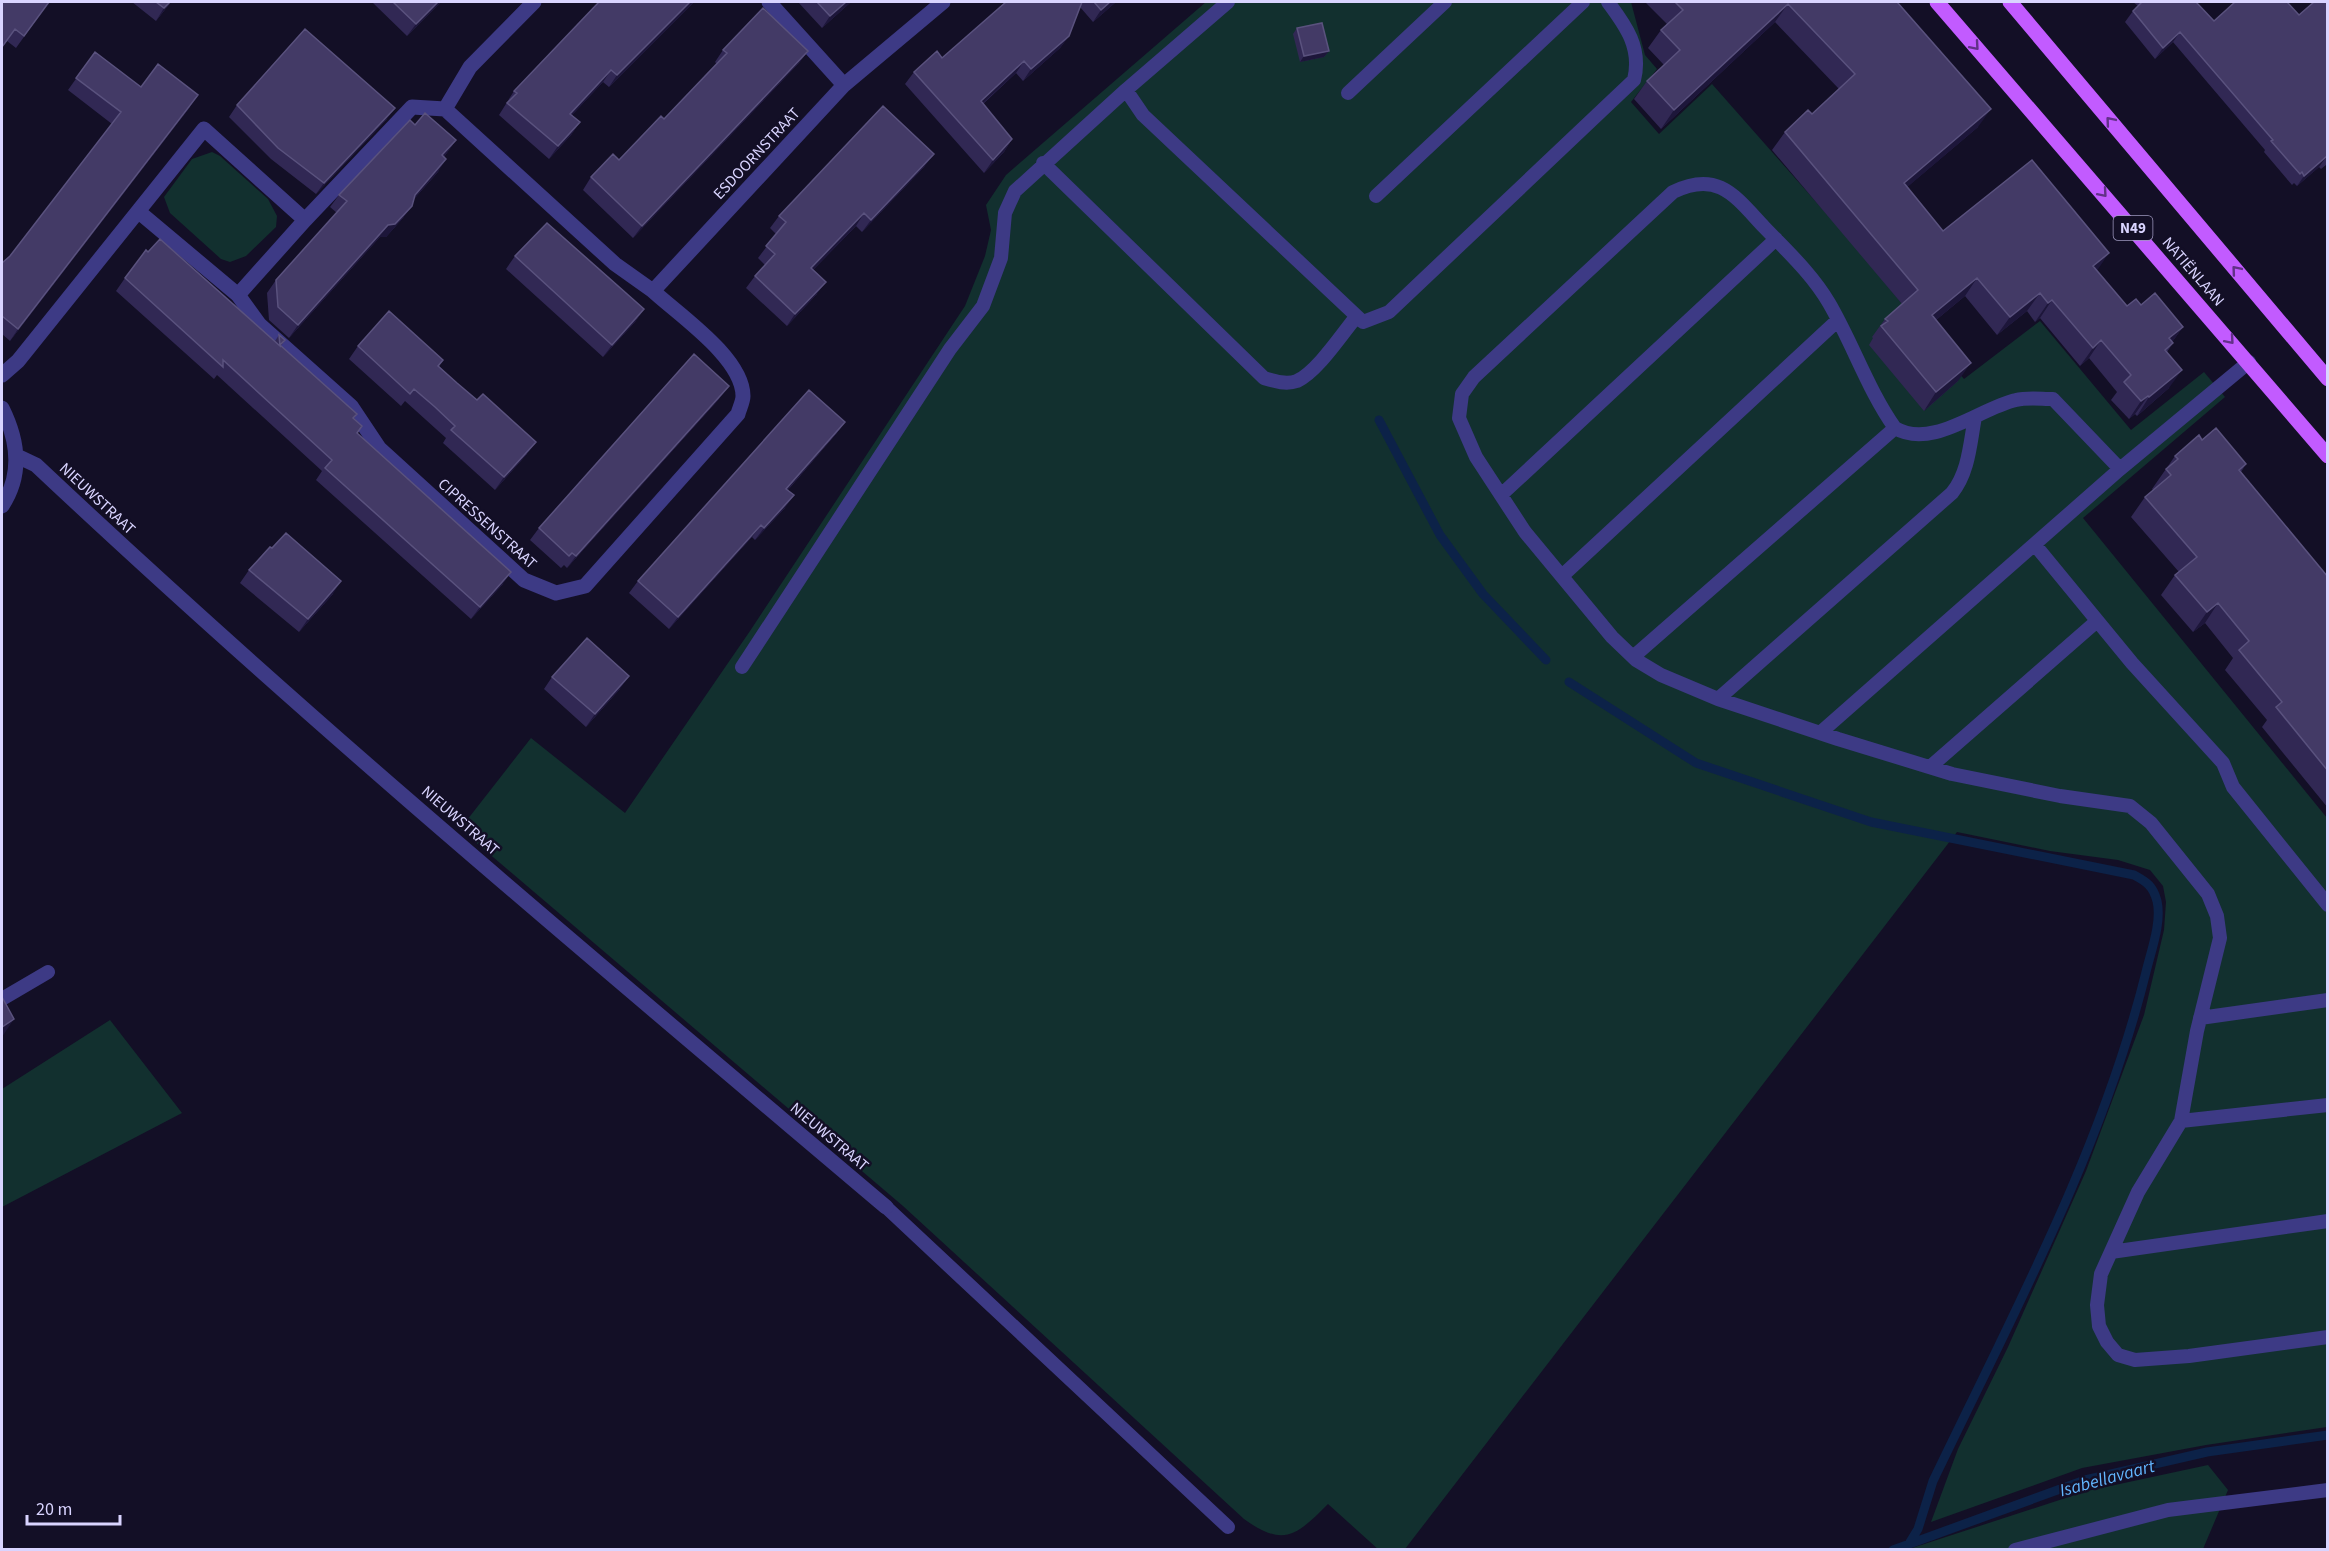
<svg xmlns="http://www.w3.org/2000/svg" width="2329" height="1551" viewBox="0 0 2329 1551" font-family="'Source Sans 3',sans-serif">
  <rect width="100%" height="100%" fill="#130f26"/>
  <!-- green -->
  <path fill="#12302f" d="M 1206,2 L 1631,2 L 1645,55 L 1657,69 L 1631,102 L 1659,134 L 1712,84 L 1847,237 L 1964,379 L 2040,321 L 2131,430 L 2204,372 L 2225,397 L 2083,518 L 2327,818 L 2327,1427 L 2206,1445 L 2082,1468 L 1931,1522 L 1958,1449 L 2008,1347 L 2086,1171 L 2144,1015 L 2164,930 L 2166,902 L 2163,886 L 2150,870 L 2118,860 L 2050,851 L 1957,832 L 1405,1549 L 1379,1550 L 1328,1504 C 1297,1535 1284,1548 1244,1519 L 903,1206 L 460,829 L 531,738 L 625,813 L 750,631 L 965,306 L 985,256 L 991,230 L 986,205 L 1006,175 Z
    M 212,152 L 220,156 L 268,199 L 277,216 L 276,227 L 246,256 L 230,262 L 221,259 L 170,213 L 164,197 L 192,159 Z
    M 110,1020 L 182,1113 L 2,1207 L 2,1089 Z
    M 2208,1465 L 2228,1490 L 2203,1549 L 1906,1550 L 2087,1491 Z"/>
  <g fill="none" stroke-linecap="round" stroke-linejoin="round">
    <!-- stream -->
    <path stroke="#0c2248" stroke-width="9" d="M 1379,420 L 1440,535 L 1483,594 L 1546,660
      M 1569,682 L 1696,763 L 1871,822 L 2134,875 C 2147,882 2153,886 2157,901 C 2162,922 2151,951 2146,972 C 2102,1150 2012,1316 1933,1481 L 1918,1529 L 1910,1542
      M 1893,1550 L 2085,1480 L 2207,1452 L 2328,1435"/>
    <!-- lane -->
    <path stroke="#3d3a85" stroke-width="14" d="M 1126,90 L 1143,115 L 1363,322 L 1389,312 L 1634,80 C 1642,48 1626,26 1608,2
      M 1348,93 L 1445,2
      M 1043,163 L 1264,378 C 1274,381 1286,385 1297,381 C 1317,372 1342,334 1356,317
      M 1376,196 L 1583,2
      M 2120,469 L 2053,399 C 2041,399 2027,397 2016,400 C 1980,408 1932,450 1895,428 C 1868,390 1853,344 1829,303 C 1812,274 1787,251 1764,227 C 1735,196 1718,170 1673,192 L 1474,377 L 1462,394 L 1459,418 L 1476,457 L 1525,532 L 1612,637 L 1636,660 L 1661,675 L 1718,699 L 1838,739 L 1952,774 L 2060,796 L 2130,806 L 2151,823 L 2208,894 L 2217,916 L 2220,938 L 2197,1031 L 2181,1121 L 2138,1192 L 2101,1274 L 2097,1305 L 2099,1326 L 2107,1342 L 2118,1355 L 2135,1360 L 2189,1356 L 2328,1337
      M 1501,495 L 1776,239
      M 2035,545 L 2132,663 L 2223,763 L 2233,787 L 2328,905
      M 1562,576 L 1838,320
      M 1633,657 L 1895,428
      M 742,667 L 950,349 L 983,306 L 1001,258 L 1005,213 L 1015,191 L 1126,90 L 1228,2
      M 1718,699 L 1952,493 C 1969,472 1970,443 1975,417
      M 1820,733 L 2120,469 L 2249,362
      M 1930,767 L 2097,621
      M 2,999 L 48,972
      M 2200,1018 L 2328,1000
      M 2181,1121 L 2328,1105
      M 886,1207 L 1228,1527
      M 2111,1252 L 2328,1221
      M 2015,1550 L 2168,1510 L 2328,1490"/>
    <!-- street -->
    <path stroke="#3d3a85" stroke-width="15" d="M 769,2 L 844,85
      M 445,109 L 470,67 L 534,2
      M 139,212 L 238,295 L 259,324 L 351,406 L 379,448 L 524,580 L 556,593 L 585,586 L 738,414 C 739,409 743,402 743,396 C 743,358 679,315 653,291
      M 238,295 L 305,220
      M 2,375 L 18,361 L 204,129 L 305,220 L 412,107 L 445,109 L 615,264 L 653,291 L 844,85 L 943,2
      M 2,408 C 18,440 23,474 2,506
      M 17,456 L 36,465 C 310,723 599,964 886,1207"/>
    <!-- primary -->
    <path stroke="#c25bff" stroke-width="15" d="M 1937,2 L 2328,456
      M 2010,2 L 2328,379"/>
  </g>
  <!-- wall -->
  <path fill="#312854" d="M 2,2 L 49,2 L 16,48 L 7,41 L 2,48 Z
    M 132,2 L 171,2 L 156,21 Z
    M 372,2 L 441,2 L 407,36 Z
    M 694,2 L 609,87 L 603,82 L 572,115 L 580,122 L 571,135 L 549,159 L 499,115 L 514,91 Z
    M 798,2 L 851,2 L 822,28 Z
    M 1006,2 L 1116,2 L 1093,22 L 1080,7 L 1069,36 L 1060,48 L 1023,81 L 1016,73 L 983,104 L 1012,139 L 1004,152 L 984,173 L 905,84 L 914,72 L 942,58 Z
    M 1645,2 L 1897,2 L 1978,127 L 1907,187 L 1943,231 L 2097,271 L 2127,306 L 2141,305 L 2183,327 L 2172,342 L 2173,343 L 2167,352 L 2169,388 L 2137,416 L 2135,414 L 2129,419 L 2111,400 L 2117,392 L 2089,358 L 2080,366 L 2040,318 L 2035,322 L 2027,311 L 1997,335 L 1965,296 L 1936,320 L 1958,381 L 1924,411 L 1869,345 L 1873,338 L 1872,337 L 1885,319 L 1902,304 L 1772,150 L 1785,132 L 1812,114 L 1839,89 L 1775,22 L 1661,129 L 1634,99 L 1647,81 L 1664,65 L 1648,48 L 1661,30 L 1667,24 Z
    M 2133,2 L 2196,2 L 2214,21 L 2299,15 L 2328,2 L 2328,166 L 2326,165 L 2321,169 L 2319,167 L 2297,186 L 2294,183 L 2292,185 L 2264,152 L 2265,150 L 2173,42 L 2155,59 L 2125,22 L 2133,11 L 2138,6 Z
    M 1297,28 L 1329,51 L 1324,57 L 1300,62 L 1293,34 Z
    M 723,50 L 808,51 L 799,63 L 633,238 L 583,190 L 591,177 L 619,160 L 664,119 L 717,64 L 715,62 Z
    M 95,52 L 141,87 L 190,107 L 10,341 L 2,334 L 2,263 L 10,256 L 112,124 L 68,90 Z
    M 237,105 L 387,119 L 316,194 L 271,159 L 229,117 Z
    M 415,125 L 456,140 L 444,157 L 438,172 L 414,199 L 403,218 L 386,237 L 380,237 L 289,338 L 269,320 L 267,293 L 276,280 L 337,213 L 330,207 L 339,195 Z
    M 925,166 L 862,232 L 856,226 L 813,270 L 817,294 L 787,326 L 746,288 L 755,276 L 765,265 L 758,258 L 776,234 L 770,228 L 779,216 Z
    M 148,252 L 275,341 L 279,335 L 285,340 L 281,346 L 357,414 L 354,418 L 362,426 L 357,433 L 503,584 L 471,619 L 316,480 L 322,471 L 217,375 L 214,379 L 116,291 L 125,278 Z
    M 515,256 L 644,309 L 635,322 L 603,357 L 506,269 Z
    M 358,346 L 443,360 L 439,366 L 527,454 L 495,490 L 443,443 L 446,438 L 405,401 L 401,406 L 349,359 Z
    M 720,398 L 567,568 L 564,565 L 561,568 L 530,540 L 539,528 Z
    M 845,422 L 836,434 L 788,490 L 785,508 L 755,540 L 752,537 L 669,629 L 629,593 L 638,581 Z
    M 2202,440 L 2246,464 L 2241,472 L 2328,577 L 2328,808 L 2262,727 L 2267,720 L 2225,670 L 2233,658 L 2205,623 L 2193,632 L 2161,595 L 2175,575 L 2179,572 L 2131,517 L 2145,497 L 2153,490 L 2152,489 L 2175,456 Z
    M 249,570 L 333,594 L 299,632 L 240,583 Z
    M 552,677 L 620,689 L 586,727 L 544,689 Z"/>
  <!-- shaded-wall -->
  <path fill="#1d163a" d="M 170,2 L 171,2 L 156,21 L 164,8 Z
    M 438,2 L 441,2 L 407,36 L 416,24 Z
    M 690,2 L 694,2 L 609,87 L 617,75 Z
    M 846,2 L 851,2 L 822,28 L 830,16 Z
    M 1110,2 L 1116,2 L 1093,22 L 1101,10 Z
    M 1788,4 L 1775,22 L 1661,129 L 1674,110 Z
    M 2180,32 L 2173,42 L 2155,59 L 2163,48 Z
    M 1069,36 L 1060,48 L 1023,81 L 1031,69 Z
    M 808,51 L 799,63 L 633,238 L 642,226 Z
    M 1329,51 L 1324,57 L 1300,62 L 1304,56 Z
    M 1024,61 L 1016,73 L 972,113 L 981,101 Z
    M 611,70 L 603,82 L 562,126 L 570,114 Z
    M 198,95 L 190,107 L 10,341 L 18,329 Z
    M 395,108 L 387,119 L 316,194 L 324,183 Z
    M 1991,109 L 1978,127 L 1891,201 L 1904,183 Z
    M 580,122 L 571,135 L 549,159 L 558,146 Z
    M 1012,139 L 1004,152 L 984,173 L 993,160 Z
    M 456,140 L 447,153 L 434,168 L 442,155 Z
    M 934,154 L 925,166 L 862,232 L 871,220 Z
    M 2327,156 L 2319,167 L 2297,186 L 2304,176 Z
    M 446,159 L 438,172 L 406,208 L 415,195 Z
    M 412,206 L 403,218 L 386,237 L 380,237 L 289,338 L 298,325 L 388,225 Z
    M 864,213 L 856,226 L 802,281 L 811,268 Z
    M 2109,253 L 2096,272 L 2093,266 Z
    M 1977,278 L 1965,296 L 1919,334 L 1932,315 Z
    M 826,282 L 817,294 L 787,326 L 795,314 Z
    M 2040,293 L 2027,311 L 1997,335 L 2010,317 Z
    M 2052,300 L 2040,318 L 2035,322 L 2048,303 Z
    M 644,309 L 635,322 L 603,357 L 612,345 Z
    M 2183,327 L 2170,345 L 2169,338 Z
    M 2101,340 L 2089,358 L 2080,366 L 2093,348 Z
    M 1971,363 L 1958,381 L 1924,411 L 1936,392 Z
    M 2182,370 L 2169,388 L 2137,416 L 2149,397 Z
    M 729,386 L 720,398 L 567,568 L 576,556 Z
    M 2148,396 L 2135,414 L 2129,419 L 2141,401 Z
    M 845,422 L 836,434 L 778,501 L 786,489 Z
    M 536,442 L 527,454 L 495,490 L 504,477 Z
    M 794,495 L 785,508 L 755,540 L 764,528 Z
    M 761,525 L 752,537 L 669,629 L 678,617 Z
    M 511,572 L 503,584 L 471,619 L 480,607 Z
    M 341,581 L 333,594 L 299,632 L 308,619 Z
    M 2218,603 L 2205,623 L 2193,632 L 2207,612 Z
    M 629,676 L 620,689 L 586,727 L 595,714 Z
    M 14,1019 L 2,1037 L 2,1027 Z"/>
  <!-- building -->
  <path fill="#433a66" stroke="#5a527e" stroke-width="1.5" d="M 2,2 L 49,2 L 24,36 L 15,29 L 2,47 Z
    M 156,2 L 170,2 L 164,8 Z
    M 393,2 L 438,2 L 416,24 Z
    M 599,2 L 690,2 L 617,75 L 611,70 L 570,114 L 580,122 L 558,146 L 507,103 L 517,93 L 514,91 Z
    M 817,2 L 846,2 L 830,16 Z
    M 1006,2 L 1082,2 L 1069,36 L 1031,69 L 1024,61 L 981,101 L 1012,139 L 993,160 L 914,72 L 937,51 L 942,58 Z
    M 1094,2 L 1110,2 L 1101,10 Z
    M 1675,2 L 1897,2 L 1991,109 L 1904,183 L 1943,231 L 2032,160 L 2109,253 L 2093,266 L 2127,306 L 2136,299 L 2141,305 L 2155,293 L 2183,327 L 2169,338 L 2173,343 L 2165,350 L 2182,370 L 2149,397 L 2148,396 L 2141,401 L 2124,382 L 2131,375 L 2101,340 L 2093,348 L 2052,300 L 2048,303 L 2040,293 L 2010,317 L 1977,278 L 1932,315 L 1971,363 L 1936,392 L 1881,326 L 1888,321 L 1885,319 L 1918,290 L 1785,132 L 1808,110 L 1812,114 L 1855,74 L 1788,4 L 1674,110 L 1647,81 L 1680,50 L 1661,30 L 1683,10 Z
    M 2142,2 L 2196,2 L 2214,21 L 2235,2 L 2287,2 L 2299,15 L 2314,2 L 2328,2 L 2328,157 L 2327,156 L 2304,176 L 2302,172 L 2300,174 L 2271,141 L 2273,140 L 2180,32 L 2163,48 L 2133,11 Z
    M 763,8 L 808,51 L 642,226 L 591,177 L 613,154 L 619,160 L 661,116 L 664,119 L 727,53 L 723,50 Z
    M 1322,23 L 1329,51 L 1304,56 L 1297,28 Z
    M 305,29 L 395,108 L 324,183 L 278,148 L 237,105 Z
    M 95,52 L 141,87 L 158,64 L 198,95 L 18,329 L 2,316 L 2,263 L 10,256 L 121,112 L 76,78 Z
    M 883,106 L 934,154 L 871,220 L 864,213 L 811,268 L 826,282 L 795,314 L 755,276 L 775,254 L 766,246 L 786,222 L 779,216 Z
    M 425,113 L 456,140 L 442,155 L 446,159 L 415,195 L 412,206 L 395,224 L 388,225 L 298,325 L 278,307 L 276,280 L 347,201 L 339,195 L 410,120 L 415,125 Z
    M 547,223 L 644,309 L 612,345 L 515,256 Z
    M 160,239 L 280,346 L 279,335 L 285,340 L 280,345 L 357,414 L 353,418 L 362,426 L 357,433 L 511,572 L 480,607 L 325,468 L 332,460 L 223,360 L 223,367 L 125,278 L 146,250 L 148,252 Z
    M 389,311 L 443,360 L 438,366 L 457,383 L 477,400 L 483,394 L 536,442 L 504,477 L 451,430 L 455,426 L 435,407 L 414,389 L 410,394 L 358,346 Z
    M 694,354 L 729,386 L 576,556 L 572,553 L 569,556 L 539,528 Z
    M 809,390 L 845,422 L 786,489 L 794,495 L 764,528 L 761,525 L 678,617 L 638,581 Z
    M 2216,428 L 2246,464 L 2239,470 L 2328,577 L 2328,771 L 2276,707 L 2282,702 L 2239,650 L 2249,641 L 2218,603 L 2207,612 L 2175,575 L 2197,557 L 2145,497 L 2171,475 L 2166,469 L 2178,459 L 2175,456 L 2199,435 L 2202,440 Z
    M 286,533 L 341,581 L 308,619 L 249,570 L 270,547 L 272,548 Z
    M 587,638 L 629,676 L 595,714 L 552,677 Z
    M 2,997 L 14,1019 L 2,1027 Z"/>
  <!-- one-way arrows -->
  <defs><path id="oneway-chevron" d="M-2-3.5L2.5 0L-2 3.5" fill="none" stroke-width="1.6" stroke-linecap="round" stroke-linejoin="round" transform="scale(1.5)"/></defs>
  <g stroke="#623188">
    <use href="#oneway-chevron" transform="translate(1975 46) rotate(49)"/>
    <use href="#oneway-chevron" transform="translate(2110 121) rotate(-130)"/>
    <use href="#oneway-chevron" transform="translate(2103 193) rotate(49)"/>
    <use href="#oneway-chevron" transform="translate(2236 270) rotate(-130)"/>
    <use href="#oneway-chevron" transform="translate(2230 340) rotate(49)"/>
  </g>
  <g text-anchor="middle" stroke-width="5" stroke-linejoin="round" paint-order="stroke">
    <!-- shield labels -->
    <rect fill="#130f26" stroke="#9e99be" stroke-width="1.5" x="2113.5" y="216" width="39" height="24" rx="4.5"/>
    <g font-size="15" font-weight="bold" fill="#d9d4ff">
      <text x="2133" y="233">N49</text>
    </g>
    <!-- street labels -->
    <g font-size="16" fill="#d9d4ff" stroke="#130f26">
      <text transform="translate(756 153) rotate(-47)" y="6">ESDOORNSTRAAT</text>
      <text transform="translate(2194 271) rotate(49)" y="6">NATIËNLAAN</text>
      <text transform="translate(98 498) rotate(43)" y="6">NIEUWSTRAAT</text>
      <text transform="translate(488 523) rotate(42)" y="6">CIPRESSENSTRAAT</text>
      <text transform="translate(461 820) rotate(41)" y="6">NIEUWSTRAAT</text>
      <text transform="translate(830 1136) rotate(40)" y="6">NIEUWSTRAAT</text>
    </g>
    <!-- water labels -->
    <g font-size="18" font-style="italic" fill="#62b6ff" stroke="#130f26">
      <text transform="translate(2107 1478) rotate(-15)" y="6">Isabellavaart</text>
    </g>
  </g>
  <!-- border -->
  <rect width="2329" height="1551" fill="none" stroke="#d9d4ff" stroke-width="6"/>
  <!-- scale -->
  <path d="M27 1515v9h93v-9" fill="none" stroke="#d9d4ff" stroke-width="3"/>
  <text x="36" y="1515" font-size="18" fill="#d9d4ff" stroke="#130f26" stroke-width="4.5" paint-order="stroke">20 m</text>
</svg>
